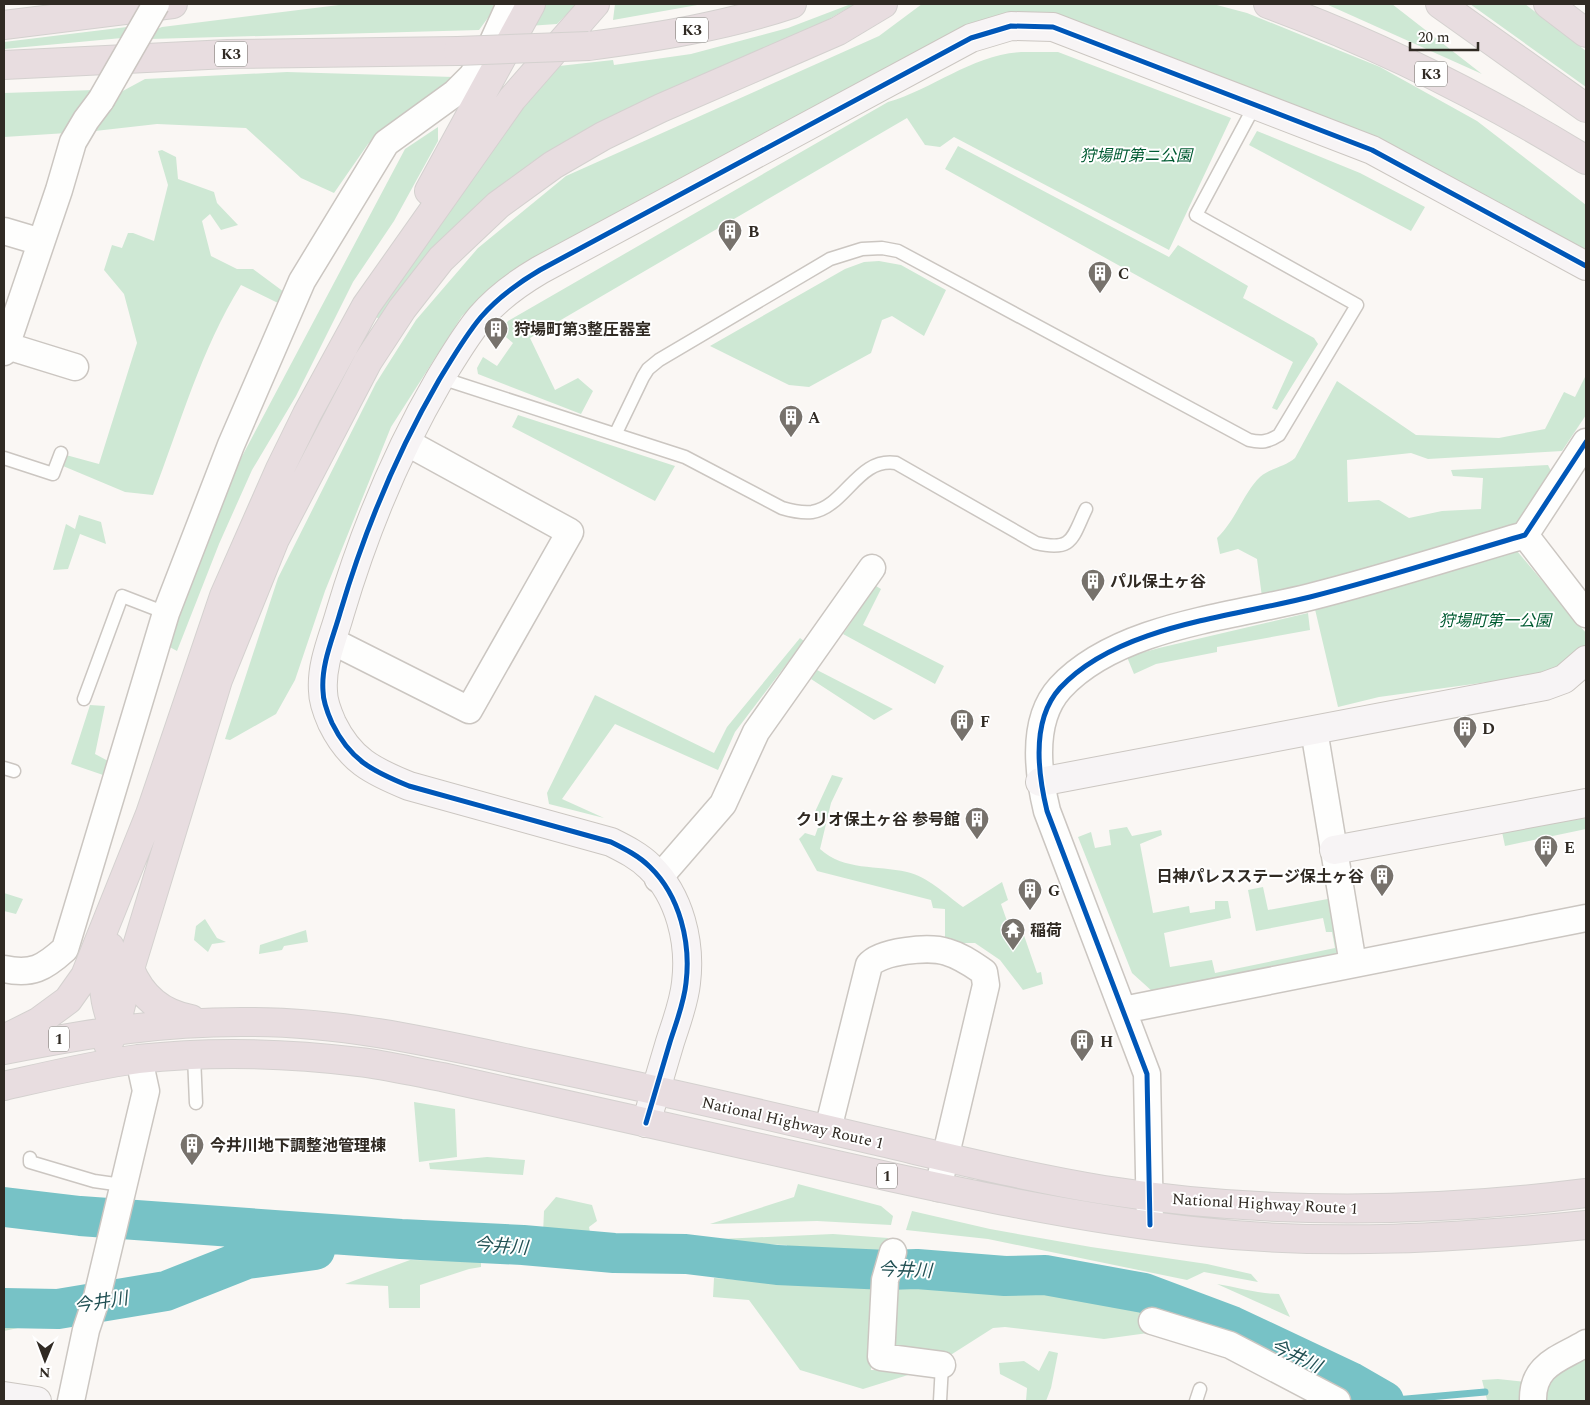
<svg xmlns="http://www.w3.org/2000/svg" width="1590" height="1405" viewBox="0 0 1590 1405" font-family="Spectral,'Noto Sans JP',serif">
  <rect width="100%" height="100%" fill="#faf7f4"/>
  <!-- green -->
  <path fill="#cee8d4" d="M 347,4 L 496,4 L 493,11 L 479,30 L 150,39 L 152,31 L 162,27 Z
    M 540,4 L 577,4 L 557,24 L 528,26 Z
    M 615,4 L 703,4 L 613,20 Z
    M 851,4 L 855,4 L 798,37 L 623,112 L 532,162 L 445,236 L 379,319 L 372,314 L 550,67 L 613,60 L 614,65 L 691,54 L 788,28 Z
    M 922,4 L 1213,4 L 1247,13 L 1380,67 L 1477,121 L 1586,205 L 1586,257 L 1343,124 L 1067,17 L 1017,14 L 502,280 L 462,316 L 391,427 L 325,591 L 295,680 L 276,714 L 230,740 L 225,739 L 278,578 L 376,383 L 416,320 L 478,248 L 566,176 L 879,36 Z
    M 1326,4 L 1392,4 L 1482,74 Z
    M 1470,4 L 1525,4 L 1586,51 L 1586,87 Z
    M 127,27 L 122,38 L 4,49 L 4,42 Z
    M 1021,52 L 1058,52 L 1231,118 L 1169,250 L 954,137 L 940,147 L 925,145 L 907,118 L 530,338 L 555,390 L 578,378 L 593,391 L 581,414 L 478,374 L 477,368 L 483,357 L 497,366 L 513,343 L 500,332 L 508,321 L 888,102 C 933,89 972,55 1021,52 Z
    M 287,72 L 454,77 L 368,144 L 334,193 L 301,178 L 246,128 L 157,124 L 95,131 L 119,93 L 145,79 Z
    M 95,90 L 67,133 L 4,137 L 4,93 Z
    M 438,127 L 438,141 L 394,221 L 353,282 L 296,396 L 252,470 L 219,544 L 177,651 L 166,645 L 239,462 L 405,149 Z
    M 1257,131 L 1360,173 L 1425,207 L 1411,231 L 1249,145 Z
    M 958,146 L 1169,257 L 1178,245 L 1248,286 L 1243,298 L 1314,338 L 1318,344 L 1277,410 L 1272,408 L 1293,362 L 945,169 Z
    M 162,150 L 176,157 L 178,179 L 214,192 L 217,203 L 238,225 L 221,230 L 210,214 L 202,221 L 211,256 L 237,269 L 253,269 L 284,292 L 278,303 L 241,285 C 201,349 180,425 153,495 L 125,492 L 63,466 L 66,455 L 99,464 L 137,343 L 124,294 L 104,270 L 112,245 L 122,248 L 128,233 L 133,233 L 154,241 L 168,185 L 158,151 Z
    M 879,261 L 901,265 L 946,290 L 924,336 L 892,316 L 882,320 L 871,353 L 809,387 L 789,385 L 710,346 L 845,269 L 864,262 Z
    M 1586,375 L 1586,415 L 1562,451 L 1428,459 L 1411,453 L 1347,460 L 1348,502 L 1379,500 L 1409,518 L 1442,511 L 1481,509 L 1483,478 L 1453,476 L 1451,470 L 1548,465 L 1551,471 L 1519,525 L 1302,589 L 1262,597 L 1257,559 L 1238,549 L 1220,554 L 1217,538 C 1236,520 1244,492 1260,477 C 1270,468 1285,467 1295,458 L 1337,381 L 1416,435 L 1499,438 L 1545,429 L 1564,392 L 1575,397 Z
    M 518,415 L 675,466 L 655,501 L 512,427 Z
    M 79,515 L 101,522 L 106,544 L 80,534 L 68,569 L 53,570 L 66,524 L 75,529 Z
    M 1517,551 L 1586,633 L 1586,645 L 1565,665 L 1538,675 L 1379,697 L 1338,707 L 1314,605 Z
    M 876,586 L 881,589 L 863,625 L 944,666 L 935,684 L 843,634 Z
    M 1308,613 L 1310,630 L 1217,647 L 1217,652 L 1156,664 L 1134,674 L 1127,657 L 1159,648 Z
    M 800,638 L 804,641 L 735,732 L 718,770 L 615,724 L 562,799 L 604,818 L 549,804 L 547,793 L 595,695 L 714,753 L 727,727 Z
    M 817,670 L 893,709 L 874,720 L 811,679 Z
    M 90,705 L 105,706 L 95,754 L 110,762 L 106,776 L 71,764 Z
    M 832,775 L 843,778 L 831,803 L 820,849 C 844,871 877,865 907,872 C 927,876 946,895 963,907 L 1002,882 L 1008,900 L 1001,904 L 1007,921 L 1019,921 L 1037,973 L 1041,972 L 1043,984 L 1023,990 L 1000,960 L 975,943 L 945,943 L 945,909 L 933,908 L 931,900 L 817,871 L 799,839 L 805,833 L 815,836 L 821,819 L 814,814 Z
    M 1586,818 L 1586,829 L 1505,846 L 1502,832 Z
    M 1127,827 L 1132,836 L 1161,830 L 1162,835 L 1140,844 L 1153,913 L 1189,906 L 1190,913 L 1215,909 L 1215,901 L 1228,901 L 1231,918 L 1164,933 L 1170,967 L 1212,960 L 1215,973 L 1335,948 L 1332,932 L 1326,932 L 1323,918 L 1256,931 L 1248,890 L 1263,887 L 1268,910 L 1333,898 L 1343,948 L 1334,961 L 1153,992 L 1132,973 L 1078,837 L 1091,832 L 1095,848 L 1111,845 L 1109,830 Z
    M 4,893 L 23,899 L 16,914 L 4,911 Z
    M 205,919 L 217,938 L 226,942 L 212,944 L 208,952 L 194,940 L 196,926 Z
    M 306,930 L 308,942 L 284,946 L 282,950 L 259,954 L 260,945 Z
    M 414,1102 L 455,1109 L 457,1157 L 419,1162 Z
    M 487,1157 L 525,1160 L 523,1175 L 430,1169 L 429,1163 Z
    M 798,1184 L 881,1206 L 893,1216 L 891,1225 L 817,1221 L 710,1224 L 794,1197 Z
    M 556,1197 L 592,1205 L 597,1221 L 589,1227 L 591,1238 L 561,1241 L 543,1234 L 544,1211 Z
    M 912,1211 L 990,1229 L 1091,1247 L 1207,1264 L 1251,1274 L 1258,1282 L 1204,1272 L 1187,1280 L 988,1239 L 906,1230 Z
    M 833,1234 L 888,1238 L 885,1256 L 788,1252 L 787,1245 L 662,1241 L 692,1236 L 720,1239 Z
    M 410,1260 L 481,1261 L 481,1267 L 469,1269 L 420,1285 L 420,1308 L 389,1308 L 388,1286 L 345,1284 Z
    M 785,1276 L 875,1281 L 871,1370 L 921,1371 L 863,1389 L 800,1370 L 749,1300 L 713,1297 L 714,1278 L 782,1283 Z
    M 897,1279 L 1096,1300 L 1155,1311 L 1148,1333 L 1104,1339 L 1005,1327 L 993,1328 L 949,1356 L 889,1345 Z
    M 1217,1284 C 1238,1287 1257,1294 1279,1294 L 1290,1317 Z
    M 4,1296 L 28,1301 L 57,1302 L 46,1322 L 4,1331 Z
    M 1049,1351 L 1058,1353 L 1051,1388 L 1046,1401 L 1026,1401 L 1027,1388 L 1000,1374 L 999,1363 L 1024,1361 L 1039,1371 Z
    M 1586,1359 L 1586,1401 L 1539,1401 L 1546,1379 Z
    M 1498,1379 L 1526,1382 L 1523,1401 L 1481,1401 L 1487,1400 L 1482,1380 Z"/>
  <g fill="none" stroke-linecap="round" stroke-linejoin="round">
    <!-- stream -->
    <path stroke="#77c2c6" stroke-width="7" d="M 1384,1401 L 1485,1392"/>
    <!-- river -->
    <path stroke="#77c2c6" stroke-width="40" d="M 4,1207 L 80,1216 L 401,1239 L 523,1245 L 614,1253 L 686,1254 L 777,1265 L 887,1270 L 917,1269 L 1005,1276 L 1045,1275 L 1144,1293 L 1232,1326 L 1351,1382 L 1384,1401
      M 4,1308 L 58,1309 L 166,1291 L 247,1259 L 315,1250"/>
    <defs>
      <path id="lane" d="M 441,378 L 685,457 L 782,508 C 792,511 802,513 812,512 C 845,507 858,457 896,463 L 1036,543 C 1073,552 1072,538 1086,509
        M 616,433 L 643,377 L 648,369 L 659,360 L 830,259 L 862,249 L 882,248 L 898,251 L 1249,440 C 1261,443 1268,442 1279,435 L 1357,305 L 1196,215 L 1255,105
        M 4,458 L 53,474 L 61,453
        M 84,699 L 122,596 L 166,613
        M 4,768 L 14,771
        M 194,1056 L 196,1103
        M 30,1158 L 30,1162 L 94,1181 L 122,1185
        M 940,1401 L 942,1365
        M 1196,1401 L 1200,1389"/>
      <path id="street" d="M 4,231 L 41,242
        M 4,345 L 75,367
        M 4,352 L 59,190 L 73,142 L 86,120 L 101,100
        M 1525,535 L 1586,614
        M 332,641 L 469,710 L 570,532 L 406,442
        M 1314,730 L 1353,964
        M 658,879 L 723,804 L 756,732 L 872,568
        M 4,969 C 32,975 44,968 65,949 L 166,613 L 231,445 L 302,281 L 386,143 L 455,93 L 472,76 L 491,46 L 510,4
        M 1123,1010 L 1586,918
        M 828,1129 L 869,965 C 880,951 929,946 947,952 C 961,956 972,964 984,972 L 986,985 L 938,1188
        M 1150,1225 L 1147,1074 L 1047,811 C 1038,774 1031,720 1060,688 C 1117,626 1231,617 1310,597 C 1382,579 1453,556 1525,535 L 1586,442
        M 893,1252 L 885,1280 L 881,1357 L 942,1365
        M 1152,1321 L 1230,1345 L 1337,1401
        M 71,1401 L 86,1330 L 97,1297 L 146,1091 L 139,1059
        M 1533,1401 C 1532,1364 1560,1359 1586,1343"/>
      <path id="secondary" d="M 1040,782 L 1545,686 L 1564,679 L 1586,660
        M 1334,850 L 1586,803
        M 646,1123 C 654,1096 662,1069 670,1042 C 676,1023 684,1003 686,983 C 691,943 680,896 650,867 C 639,856 625,849 611,842 L 409,786 C 372,771 350,760 332,723 C 328,714 323,701 323,691 C 321,664 333,638 340,613 C 364,532 396,454 439,380 C 452,359 465,336 481,317 C 498,297 518,283 540,270 L 971,38 L 1011,26 L 1053,27 L 1372,150 L 1586,266
        M 4,1396 L 37,1401"/>
      <path id="highway" d="M 1268,4 C 1380,45 1485,98 1586,160
        M 1440,4 L 1586,108
        M 1548,4 L 1586,33
        M 4,25 L 173,4
        M 589,46 C 658,37 726,26 792,4
        M 4,65 L 228,54 L 458,51
        M 429,191 L 531,4
        M 110,947 C 101,978 102,998 114,1028
        M 130,969 C 141,996 162,1014 191,1019
        M 4,1039 L 38,1022 L 68,1000 L 85,976 L 150,814 L 224,596 L 280,469 L 307,414 L 366,306 L 512,99 L 595,4
        M 108,1044 L 115,1029 L 130,969 L 218,680 L 275,539 L 368,361 L 402,309 L 441,259 L 498,205 L 553,165 L 603,136 L 661,108 L 838,31 L 883,4
        M 4,1050 C 89,1033 164,1021 251,1022 C 349,1022 443,1045 538,1065 C 648,1088 758,1113 868,1139 C 946,1157 1025,1177 1104,1190 C 1263,1215 1427,1213 1586,1193
        M 4,1086 C 48,1076 93,1065 138,1059 C 211,1051 287,1053 359,1062 C 387,1065 414,1072 442,1077 C 569,1105 696,1134 823,1162 C 948,1190 1074,1218 1202,1232 C 1329,1246 1459,1238 1586,1225"/>
    </defs>
    <!-- lane casing -->
    <use href="#lane" stroke="#cbc6c1" stroke-width="15"/>
    <!-- street casing -->
    <use href="#street" stroke="#cbc6c1" stroke-width="29"/>
    <!-- secondary casing -->
    <use href="#secondary" stroke="#cbc6c1" stroke-width="30"/>
    <!-- highway casing -->
    <use href="#highway" stroke="#d4d1cf" stroke-width="30"/>
    <!-- lane -->
    <use href="#lane" stroke="#fefefd" stroke-width="12"/>
    <!-- street -->
    <use href="#street" stroke="#fefefd" stroke-width="26"/>
    <!-- secondary -->
    <use href="#secondary" stroke="#f7f4f5" stroke-width="28"/>
    <!-- highway -->
    <use href="#highway" stroke="#e8dde0" stroke-width="28"/>
    <defs>
      <path id="street-bridge" d="M 101,100 L 156,4"/>
      <path id="highway-bridge" d="M 458,51 L 589,46"/>
    </defs>
    <!-- street-bridge casing -->
    <use href="#street-bridge" stroke="#cbc6c1" stroke-width="29" stroke-linecap="butt"/>
    <!-- highway-bridge casing -->
    <use href="#highway-bridge" stroke="#d4d1cf" stroke-width="30" stroke-linecap="butt"/>
    <!-- street-bridge -->
    <use href="#street-bridge" stroke="#fefefd" stroke-width="26"/>
    <!-- highway-bridge -->
    <use href="#highway-bridge" stroke="#e8dde0" stroke-width="28"/>
    <defs>
      <path id="cycleway" d="M 646,1123 C 654,1096 662,1069 670,1042 C 676,1023 684,1003 686,983 C 691,943 680,896 650,867 C 639,856 625,849 611,842 L 409,786 C 372,771 350,760 332,723 C 328,714 323,701 323,691 C 321,664 333,638 340,613 C 364,532 396,454 439,380 C 452,359 465,336 481,317 C 498,297 518,283 540,270 L 971,38 L 1011,26 L 1053,27 L 1372,150 L 1586,266
        M 1150,1225 L 1147,1074 L 1047,811 C 1038,774 1031,720 1060,688 C 1117,626 1231,617 1310,597 C 1382,579 1453,556 1525,535 L 1586,442"/>
    </defs>
    <!-- cycleway casing -->
    <use href="#cycleway" stroke="#fff" stroke-width="8"/>
    <!-- cycleway -->
    <use href="#cycleway" stroke="#0057b8" stroke-width="5"/>
  </g>
  <!-- icons -->
  <defs>
    <symbol id="building-pin" viewBox="-11 -11 22 30"><path d="M0 17L-7.5 6A9.5 9.5 0 1 1 7.5 6Z" fill="#77726c" stroke="#fff"/><path d="M-4-6H4V6H1V3H-1V6H-4ZM-2.5-4.3h1.7v1.8h-1.7ZM.8-4.3h1.7v1.8H.8ZM-2.5-1h1.7V.8h-1.7ZM.8-1h1.7V.8H.8Z" fill="#fff"/></symbol>
    <symbol id="temple-pin" viewBox="-11 -11 22 30"><path d="M0 17L-7.5 6A9.5 9.5 0 1 1 7.5 6Z" fill="#77726c" stroke="#fff"/><path d="M0-6L5-2H3V0L6.5 2.5H4V6H1.5V3h-3V6H-4V2.5H-6.5L-3 0V-2H-5Z" fill="#fff"/></symbol>
  </defs>
  <g fill-rule="evenodd">
    <use href="#building-pin" x="716" y="217" width="28" height="38"/>
    <use href="#building-pin" x="1086" y="259" width="28" height="38"/>
    <use href="#building-pin" x="482" y="315" width="28" height="38"/>
    <use href="#building-pin" x="777" y="403" width="28" height="38"/>
    <use href="#building-pin" x="1079" y="567" width="28" height="38"/>
    <use href="#building-pin" x="948" y="707" width="28" height="38"/>
    <use href="#building-pin" x="1451" y="714" width="28" height="38"/>
    <use href="#building-pin" x="963" y="805" width="28" height="38"/>
    <use href="#building-pin" x="1532" y="833" width="28" height="38"/>
    <use href="#building-pin" x="1368" y="862" width="28" height="38"/>
    <use href="#building-pin" x="1016" y="876" width="28" height="38"/>
    <use href="#temple-pin" x="999" y="916" width="28" height="38"/>
    <use href="#building-pin" x="1068" y="1027" width="28" height="38"/>
    <use href="#building-pin" x="178" y="1131" width="28" height="38"/>
  </g>
  <g text-anchor="middle" stroke-width="4" stroke-linejoin="round" paint-order="stroke">
    <!-- shield labels -->
    <g fill="#fff" stroke="#6e6a65" stroke-width="1">
      <rect x="676" y="17.5" width="32" height="25" rx="4"/>
      <rect x="215" y="41.5" width="32" height="25" rx="4"/>
      <rect x="1415" y="61.5" width="32" height="25" rx="4"/>
      <rect x="49" y="1026.5" width="20" height="25" rx="4"/>
      <rect x="877" y="1163.5" width="20" height="25" rx="4"/>
    </g>
    <g font-size="15" font-weight="bold" fill="#302a23">
      <text x="692" y="35">K3</text>
      <text x="231" y="59">K3</text>
      <text x="1431" y="79">K3</text>
      <text x="59" y="1044">1</text>
      <text x="887" y="1181">1</text>
    </g>
    <!-- park labels -->
    <g font-size="16" font-style="italic" fill="#005b32" stroke="#fff">
      <text x="1136" y="161">狩場町第ニ公園</text>
      <text x="1495" y="626">狩場町第一公園</text>
    </g>
    <!-- poi labels -->
    <g font-size="16" font-weight="bold" fill="#302a23" stroke="#fff" text-anchor="start">
      <text x="748" y="237">B</text>
      <text x="1118" y="279">C</text>
      <text x="514" y="335">狩場町第3整圧器室</text>
      <text x="808" y="423">A</text>
      <text x="1110" y="587">パル保土ヶ谷</text>
      <text x="980" y="727">F</text>
      <text x="1482" y="734">D</text>
      <text x="960" y="825" text-anchor="end">クリオ保土ヶ谷 参号館</text>
      <text x="1564" y="853">E</text>
      <text x="1364" y="882" text-anchor="end">日神パレスステージ保土ヶ谷</text>
      <text x="1048" y="896">G</text>
      <text x="1030" y="936">稲荷</text>
      <text x="1100" y="1047">H</text>
      <text x="210" y="1151">今井川地下調整池管理棟</text>
    </g>
    <!-- street labels -->
    <g font-size="16" fill="#302a23" stroke="#fff">
      <text transform="translate(793 1122) rotate(13)" y="6">National Highway Route 1</text>
      <text transform="translate(1265 1203) rotate(3)" y="6">National Highway Route 1</text>
    </g>
    <!-- water labels -->
    <g font-size="18" font-style="italic" fill="#215053" stroke="#fff">
      <text transform="translate(501 1246) rotate(4)" y="6">今井川</text>
      <text transform="translate(905 1270) rotate(2)" y="6">今井川</text>
      <text transform="translate(101 1302) rotate(-9)" y="6">今井川</text>
      <text transform="translate(1296 1356) rotate(25)" y="6">今井川</text>
    </g>
  </g>
  <!-- border -->
  <rect width="1590" height="1405" fill="none" stroke="#302a23" stroke-width="10"/>
  <!-- north arrow -->
  <g transform="translate(45 1360) rotate(181)" stroke="#ffffff" stroke-width="4" paint-order="stroke">
  <path d="M0-4L9 19L0 12L-9 19Z" fill="#302a23"/>
  <text y="-8" font-size="14" font-weight="bold" text-anchor="middle" fill="#302a23">N</text>
  </g>
  <!-- scale -->
  <path d="M1410 42v8h68v-8" fill="none" stroke="#302a23" stroke-width="2.5"/>
  <text x="1418" y="42" font-size="15" fill="#302a23" stroke="#ffffff" stroke-width="4" paint-order="stroke">20 m</text>
</svg>
